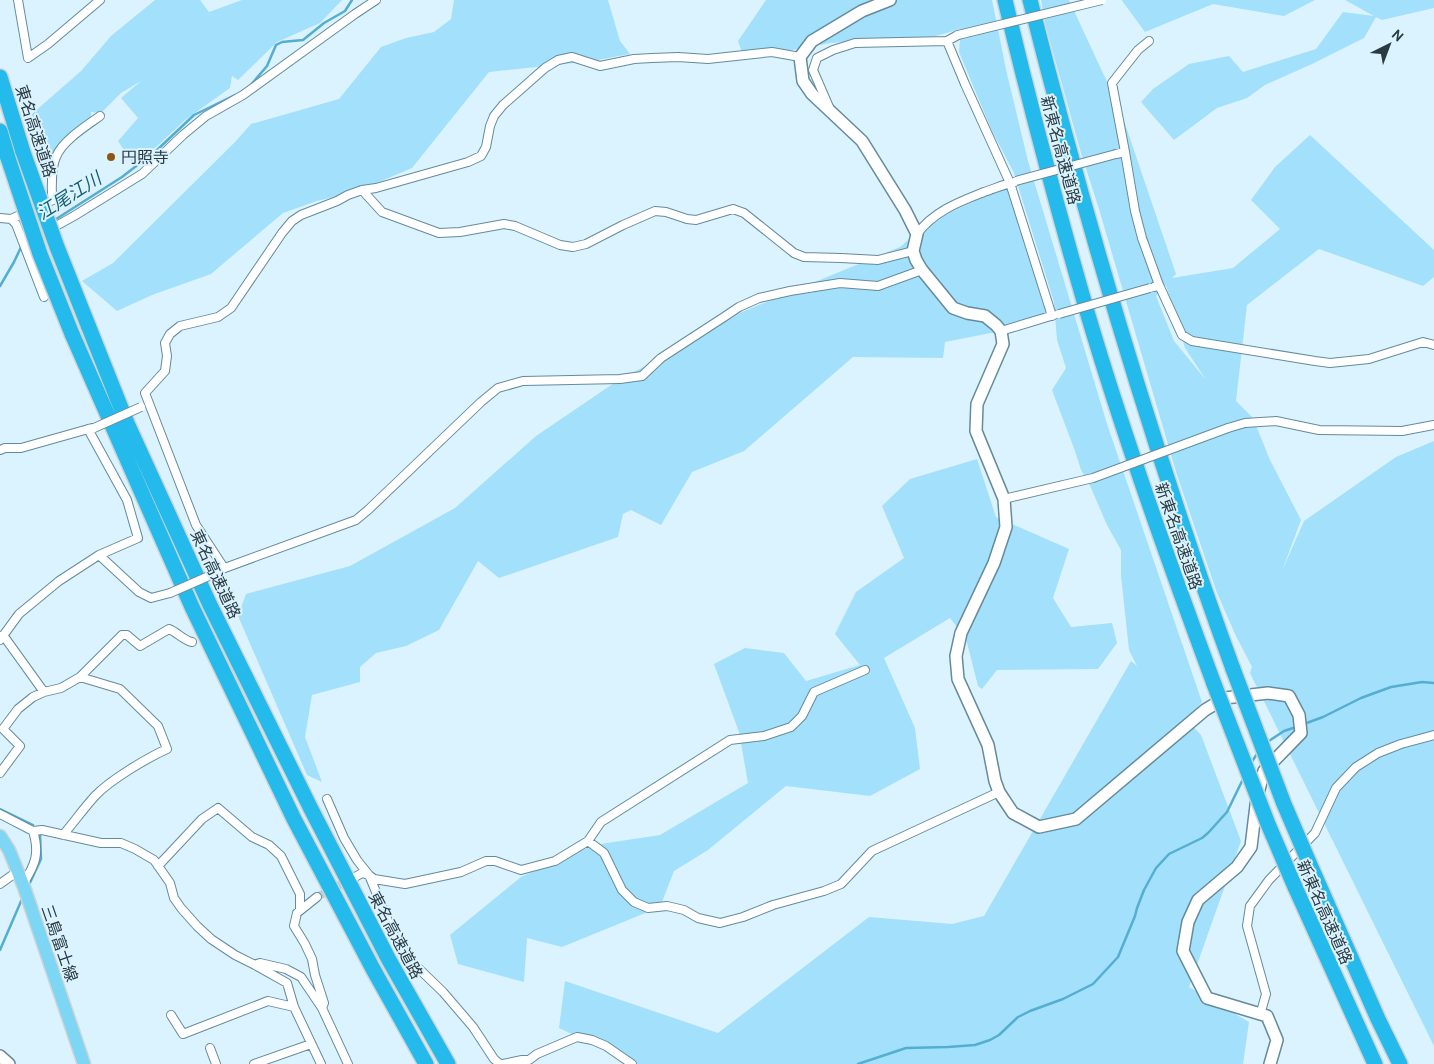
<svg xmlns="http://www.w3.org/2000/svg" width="1434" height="1064" viewBox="0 0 1434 1064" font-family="Cabin,'Noto Sans JP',sans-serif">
  <rect width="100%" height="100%" fill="#dbf3fe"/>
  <!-- green -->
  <path fill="#a3e0fb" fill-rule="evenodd" d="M 155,0 L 200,0 L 209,12 L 242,0 L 342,0 L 320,23 L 277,42 L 238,80 L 232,76 L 230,88 L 185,120 L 156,147 L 133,164 L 118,141 L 138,118 L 121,98 L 141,81 L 121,93 L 101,113 L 91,112 L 91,122 L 46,169 L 37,159 L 25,120 L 81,71 L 111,36 Z
    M 454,0 L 608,0 L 620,41 L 630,54 L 592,61 L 489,72 L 412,168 L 355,192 L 317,201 L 283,213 L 211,274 L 152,295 L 117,311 L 82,281 L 113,263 L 235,142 L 251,124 L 339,99 L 381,47 L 406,38 L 434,32 L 451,19 Z
    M 766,0 L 992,0 L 1007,74 L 1028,161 L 1107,424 L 1202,702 L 1187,720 L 1201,735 L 1241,841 L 1189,987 L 1249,1022 L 1243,1064 L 635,1064 L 559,1028 L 565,981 L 718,1033 L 869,917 L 952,924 L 984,916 L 1131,661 L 1137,666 L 1129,650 L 1121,576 L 1121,550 L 1107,525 L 1088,481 L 1081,470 L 1075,451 L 1052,390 L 1066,368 L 1057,340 L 1054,302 L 1014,173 L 992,131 L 959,52 L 961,29 L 932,37 L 830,43 L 792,50 L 743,55 L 738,41 Z
    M 1041,0 L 1069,0 L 1121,112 L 1176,274 L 1172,278 L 1233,268 L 1280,229 L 1251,200 L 1275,167 L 1310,135 L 1434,250 L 1434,277 L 1423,286 L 1319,249 L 1247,305 L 1236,401 L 1253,418 L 1270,460 L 1301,520 L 1282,571 L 1304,521 L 1396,457 L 1434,441 L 1434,1046 L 1250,673 L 1252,667 L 1236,636 L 1217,593 L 1177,475 L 1099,209 L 1081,153 L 1046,27 ZM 1166,285 L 1185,348 L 1206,380 L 1174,341 L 1156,296 Z
    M 1122,0 L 1315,0 L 1284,16 L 1213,4 L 1145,32 L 1123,2 Z
    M 1345,0 L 1434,0 L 1434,8 L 1382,20 L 1376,17 L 1364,38 L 1312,64 L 1265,85 L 1247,98 L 1217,108 L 1174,140 L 1141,102 L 1153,89 L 1189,64 L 1229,56 L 1243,72 L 1316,49 L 1343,12 L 1374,16 Z
    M 1007,186 L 1052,316 L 1001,331 L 945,342 L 943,358 L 853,357 L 744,451 L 692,472 L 661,525 L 631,510 L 623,514 L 618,537 L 499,578 L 478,561 L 439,630 L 406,646 L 376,653 L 360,667 L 360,682 L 312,695 L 305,737 L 322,782 L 307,775 L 238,616 L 246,594 L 350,566 L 455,508 L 536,436 L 620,379 L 661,358 L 742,312 L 900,247 L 928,223 Z
    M 977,459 L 996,517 L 1069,549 L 1053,598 L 1071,627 L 1112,623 L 1117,643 L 1098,669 L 997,670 L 982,689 L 978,686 L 966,639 L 950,618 L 884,658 L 915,728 L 920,769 L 870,796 L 786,786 L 708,850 L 674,871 L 660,907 L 562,947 L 527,938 L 524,982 L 458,964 L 450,935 L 521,877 L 594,845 L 660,835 L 748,783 L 739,732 L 714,664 L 745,648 L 784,653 L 806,681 L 860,665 L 835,634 L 856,592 L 904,558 L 882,506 L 910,479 Z"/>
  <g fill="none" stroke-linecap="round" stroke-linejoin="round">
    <!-- stream -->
    <path stroke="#54aed1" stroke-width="2.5" d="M 250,86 L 267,66 L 276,45 L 282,42 L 303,40 L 324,23 L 345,11 L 352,0
      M 53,221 L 122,177 L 157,150 L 194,115 L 235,95
      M 0,286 L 14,262 L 22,245
      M 1304,724 L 1323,717 L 1361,698 L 1391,687 L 1422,682 L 1434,683
      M 1266,743 L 1284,731 L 1296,727
      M 1251,763 L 1259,751
      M 0,809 L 33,825
      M 28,887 L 41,859 L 40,834
      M 0,950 L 22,899
      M 858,1064 L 906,1048 L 948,1047 L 975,1045 L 990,1040 L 999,1035 L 1018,1017 L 1030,1011 L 1063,999 L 1093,984 L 1118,957 L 1135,916 L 1137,908 L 1144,890 L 1156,868 L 1169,854 L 1202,838 L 1208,833 L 1227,812 L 1244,777"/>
    <!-- street-tunnel -->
    <path stroke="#b7ced8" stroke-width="8" stroke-dasharray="8 4" stroke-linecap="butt" d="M 317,897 L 349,880"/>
    <defs>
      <path id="street" d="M 18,0 L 28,58 L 48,44 L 100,0
        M 947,41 L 965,84 L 1010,183 L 1052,316
        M 829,107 L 813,70 L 817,58 L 833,50 L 855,43 L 947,41 L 958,35
        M 1125,152 L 1112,83 L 1138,50 L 1149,41
        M 1116,154 L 1125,152 L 1135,211 L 1142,238 L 1159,285 L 1154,287
        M 362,190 L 376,188 L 468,162 L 481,156 L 486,147 L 490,126 L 494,116 L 503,105 L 545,68 L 558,60 L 572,57 L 600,66 L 634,59 L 652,58 L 678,57 L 708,59 L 772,52 L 800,57
        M 0,218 L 11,219 L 16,224 L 44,297
        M 11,219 L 53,200 C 51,193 52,187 52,180 C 52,172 53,164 56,157 C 62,141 86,126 100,116
        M 917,234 C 934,211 959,202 984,192 C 994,189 1004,184 1015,182
        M 21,236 L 40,235 L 74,216 L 142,174 L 183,135 L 206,116 L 243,95 L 355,14 L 376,0
        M 1159,285 L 1182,335 L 1192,341 L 1315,361 L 1330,363 L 1369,359 L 1423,342 L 1434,345
        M 1001,331 L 1054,315
        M 1228,428 L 1245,423 L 1276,421 L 1319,430 L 1402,431 L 1434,425
        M 0,450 L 5,448 L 21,448 L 92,428
        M 1004,499 L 1093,478
        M 99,555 L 139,592 L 151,598 L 170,593
        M 224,568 L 196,525 L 145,393 L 165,371 L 167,356 L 165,343 L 170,334 L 180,326 L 218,317 L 231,308 L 282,233 L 292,221 L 301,215 L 337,201 L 348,195 L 362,190 L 382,212 L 439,233 L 460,232 L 504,224 L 515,226 L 560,245 L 573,247 L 586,244 L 623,225 L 655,211 L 666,212 L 687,219 L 696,220 L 733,209 L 744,213 L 794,253 L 804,257 L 841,258 L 878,260 L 913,251
        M 222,569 L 356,520 L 368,510 L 481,402 L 498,388 L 523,381 L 620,379 L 642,376 L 661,358 L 724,317 L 739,307 L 759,298 L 790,291 L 840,283 L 878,286 L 922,270
        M 3,635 L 44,692
        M 0,640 L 19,614 L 59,581 L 99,555 L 138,538 L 127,500 L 88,429
        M 0,773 L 20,746 L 3,729 L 18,709 L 33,697 L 44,692 L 61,688 L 80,677 L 122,635 L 127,635 L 140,646 L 169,629 C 177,632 183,640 192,642
        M 327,799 L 344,838 L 357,860 L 369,875 L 397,943 L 414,964 L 443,992 L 473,1027 L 494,1059 L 500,1064
        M 0,814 L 33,831 L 42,830 L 101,843 L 121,843 L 135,849 L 154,860 L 170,883 L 174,898 L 181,908 L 197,926 L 211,939 L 235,955 L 255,965 L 287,983 L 294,1007 L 321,1064
        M 63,835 C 74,822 84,808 95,796 C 110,780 147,758 167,749 L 158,726 L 120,689 L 80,677
        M 588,841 L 604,853 L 622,890 L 634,902 L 648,908 L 667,906 L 684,910 L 698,918 L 720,923 L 743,917 L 773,905 L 824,891 L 841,884 L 872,851 L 999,792
        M 158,866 L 202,819 L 218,808 L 252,837 L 269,845 L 281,856 L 300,894 L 300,910
        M 355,877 L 362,873 L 369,875 L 374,879 L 405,884 L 461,872 L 486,861 L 495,861 L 521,870 L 555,861 L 588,841 L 601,822 L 730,740 L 764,736 L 791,727 L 802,716 L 814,692 L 865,670
        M 0,884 L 18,871
        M 23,884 C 35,865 40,854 33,831
        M 317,897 L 297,913 L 294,926 L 305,944 L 312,959 L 315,975 L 324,1003 L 322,1008 L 348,1064
        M 255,965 L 260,963 L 286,969 L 301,977 L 322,1008
        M 171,1015 L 183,1034 L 268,1001 L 294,1007
        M 1260,1015 L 1266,994 L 1247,926 L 1250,906 L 1269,880 L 1315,833 L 1336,788 L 1356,767 L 1378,753 L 1401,744 L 1434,735
        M 210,1048 L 216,1064
        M 254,1064 L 311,1044
        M 503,1064 L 522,1060 L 529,1060 L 537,1054 L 577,1037 L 592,1040 L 606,1046 L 632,1064"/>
      <path id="secondary" d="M 890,0 L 862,11 L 812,41 L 800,57 L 803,81 L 812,94 L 862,141 L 905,210 L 917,234 L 913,251 L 916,260 L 922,270 L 953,308 L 967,313 L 985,316 L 996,325 L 1001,331 L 1003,344 L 977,404 L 976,431 L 1004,499 L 1006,527 L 994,563 L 961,633 L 956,656 L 958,679 L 988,745 L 995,781 L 999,792 L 1013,813 L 1039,827 L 1076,819 L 1205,710 L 1225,698 L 1268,693 L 1289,696 L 1299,715 L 1301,733 L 1264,771 L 1257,797 L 1251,847 L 1237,867 L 1198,900 L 1188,922 L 1183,951 L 1207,998 L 1267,1016 L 1277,1040 L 1270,1064
        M 0,1056 L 9,1064"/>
      <path id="primary" d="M 0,836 L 9,850 L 24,887 L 84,1064"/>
      <path id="highway" d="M 1005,0 C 1030,106 1058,211 1088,315 C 1125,440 1169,562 1214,684
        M 1030,0 C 1087,226 1153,450 1233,669
        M 0,77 L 23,152
        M 0,131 L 8,158
        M 88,325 L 127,423 L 210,605 L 311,809 L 389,960 L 448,1064
        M 72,334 L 192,607 L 294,819 L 373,969 L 426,1064
        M 1308,860 L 1378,1019 L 1400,1064
        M 1295,887 L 1375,1064"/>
    </defs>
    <!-- street casing -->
    <use href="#street" stroke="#648b9b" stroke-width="10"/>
    <!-- secondary casing -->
    <use href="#secondary" stroke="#648b9b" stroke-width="14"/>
    <!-- primary casing -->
    <use href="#primary" stroke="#d0d4d5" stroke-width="15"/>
    <!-- highway casing -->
    <use href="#highway" stroke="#d0d4d5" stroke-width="18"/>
    <!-- street -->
    <use href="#street" stroke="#fff" stroke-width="8"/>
    <!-- secondary -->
    <use href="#secondary" stroke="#fff" stroke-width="11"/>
    <!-- primary -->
    <use href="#primary" stroke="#7cd6f4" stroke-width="12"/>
    <!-- highway -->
    <use href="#highway" stroke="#24bbec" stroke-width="15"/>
    <defs>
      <path id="street-bridge" d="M 958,35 L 1102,0
        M 1016,181 L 1116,154
        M 1059,314 L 1150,288
        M 94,428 L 141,407
        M 1093,478 L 1228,428
        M 170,593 L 218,572"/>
      <path id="highway-bridge" d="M 23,152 L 57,247 L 88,325
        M 8,158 L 40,254 L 72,334
        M 1233,669 L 1284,804 L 1308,860
        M 1214,684 L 1268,824 L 1295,887"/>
    </defs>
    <!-- street-bridge casing -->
    <use href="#street-bridge" stroke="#648b9b" stroke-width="10" stroke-linecap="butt"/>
    <!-- highway-bridge casing -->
    <use href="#highway-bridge" stroke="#d0d4d5" stroke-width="18" stroke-linecap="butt"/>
    <!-- street-bridge -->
    <use href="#street-bridge" stroke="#fff" stroke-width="8"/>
    <!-- highway-bridge -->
    <use href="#highway-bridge" stroke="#24bbec" stroke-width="15"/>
  </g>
  <!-- markers -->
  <circle fill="#8e560e" stroke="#dbf3fe" stroke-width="2" cx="111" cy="157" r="5"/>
  <g text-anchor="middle" stroke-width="4" stroke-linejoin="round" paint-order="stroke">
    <!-- street labels -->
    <g font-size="16" fill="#293a41" stroke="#dbf3fe">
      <text transform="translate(36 131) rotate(72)" y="6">東名高速道路</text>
      <text transform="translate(1061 150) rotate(75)" y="6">新東名高速道路</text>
      <text transform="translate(1179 536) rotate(71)" y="6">新東名高速道路</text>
      <text transform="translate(216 574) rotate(65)" y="6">東名高速道路</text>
      <text transform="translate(1325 912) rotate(66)" y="6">新東名高速道路</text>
      <text transform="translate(396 935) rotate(62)" y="6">東名高速道路</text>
      <text transform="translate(60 943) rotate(71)" y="6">三島富士線</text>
    </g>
    <!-- poi labels -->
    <g font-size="16" fill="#293a41" stroke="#dbf3fe" text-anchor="start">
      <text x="121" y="163">円照寺</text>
    </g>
    <!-- water labels -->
    <g font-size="18" font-style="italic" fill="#185e77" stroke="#dbf3fe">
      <text transform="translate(69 196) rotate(-32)" y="6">江尾江川</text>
    </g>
  </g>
  <!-- north arrow -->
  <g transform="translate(1389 45) rotate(42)" stroke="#dbf3fe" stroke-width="4" paint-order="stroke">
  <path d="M0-4L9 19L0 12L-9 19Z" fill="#293a41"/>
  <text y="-8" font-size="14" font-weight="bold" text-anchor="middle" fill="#293a41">N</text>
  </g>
</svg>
